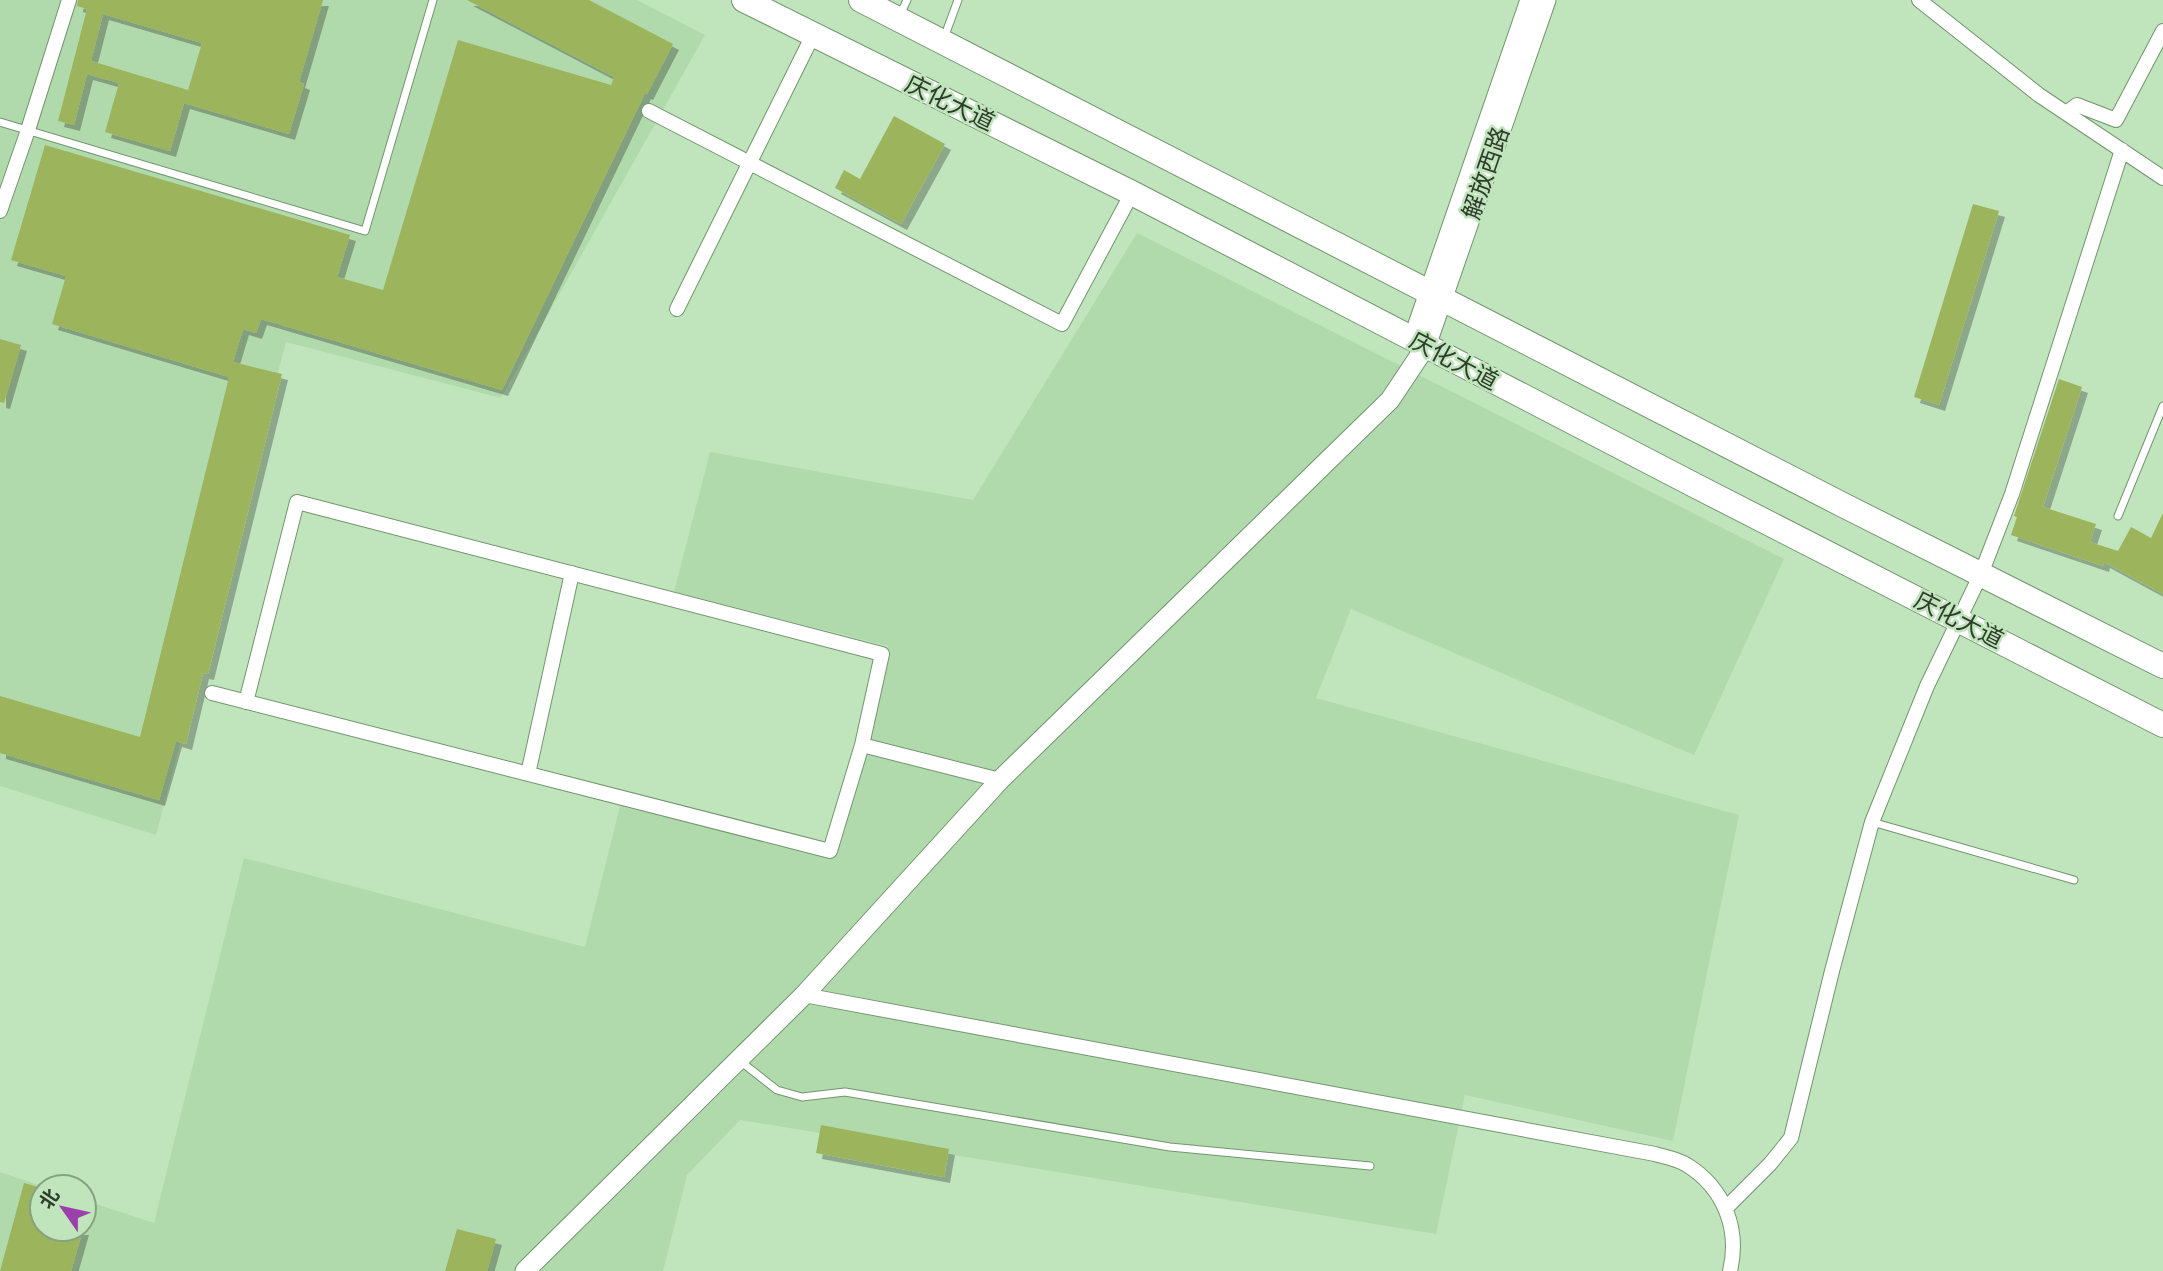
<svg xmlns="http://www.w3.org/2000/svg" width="2163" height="1271" viewBox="0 0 2163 1271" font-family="'Zilla Slab','Noto Sans SC',serif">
  <defs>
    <filter id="shadow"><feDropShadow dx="6" dy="6" stdDeviation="0" flood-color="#0004"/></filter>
  </defs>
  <rect width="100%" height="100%" fill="#c0e4bc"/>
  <!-- built -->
  <path fill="#b1daac" d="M 0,0 L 637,0 L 705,35 L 501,398 L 286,342 L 156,835 L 0,786 Z
    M 1137,233 L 1784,559 L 1694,755 L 1351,609 L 1316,698 L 1739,815 L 1673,1141 L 1465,1095 L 1436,1234 L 740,1120 L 687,1175 L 663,1271 L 0,1271 L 0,1172 L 44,1187 L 42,1187 L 42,1229 L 84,1229 L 84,1200 L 154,1223 L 244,858 L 585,947 L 620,806 L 834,859 L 888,646 L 674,592 L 710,452 L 973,500 Z"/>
  <!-- building -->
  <path fill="#9cb45b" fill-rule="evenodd" filter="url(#shadow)" d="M 78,0 L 323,0 L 299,82 L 304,84 L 289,134 L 184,103 L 170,151 L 105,132 L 119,83 L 87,74 L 74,125 L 58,121 L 87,9 L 77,6 ZM 103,14 L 202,43 L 188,90 L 91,61 Z
    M 467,0 L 589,0 L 673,44 L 647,94 L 645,93 L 502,390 L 261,319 L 256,333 L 243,329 L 233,362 L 282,374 L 208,674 L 203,673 L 186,744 L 176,741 L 159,800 L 0,753 L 0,696 L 140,737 L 229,377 L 52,324 L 66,276 L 11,260 L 45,145 L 350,235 L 337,277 L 383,290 L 458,40 L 611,85 L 614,77 Z
    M 894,116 L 945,144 L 901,224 L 835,188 L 844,170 L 860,179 Z
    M 1973,204 L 1999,211 L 1939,405 L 1914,397 Z
    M 0,339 L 21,345 L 4,403 L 0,402 Z
    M 2059,379 L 2082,387 L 2043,507 L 2096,524 L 2090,542 L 2118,551 L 2131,527 L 2151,538 L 2163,513 L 2163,594 L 2104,562 L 2103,566 L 2011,535 L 2017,517 L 2014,516 Z
    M 821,1125 L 949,1149 L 944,1177 L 816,1153 Z
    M 24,1183 L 42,1188 L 42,1229 L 83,1229 L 71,1271 L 0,1271 Z
    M 457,1229 L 496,1239 L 487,1271 L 445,1271 Z"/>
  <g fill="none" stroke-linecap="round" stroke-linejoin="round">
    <defs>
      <path id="lane" d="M 900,15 L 907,0
        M 944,38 L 958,0
        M 0,122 L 365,231 L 433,0
        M 2118,516 L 2163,406
        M 1872,822 L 2074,880
        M 740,1061 L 777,1090 L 802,1097 L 845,1092 L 1170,1147 L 1370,1166"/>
      <path id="street" d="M 1919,0 L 2039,95 L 2163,178
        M 649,111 L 1062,324 L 1132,193
        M 2066,113 L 2077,105 L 2116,120 L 2163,31
        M 0,211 L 28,130 L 69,0
        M 677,309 L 813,35
        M 212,693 L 830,851 L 862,745 L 1000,780
        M 246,702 L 297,502 L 882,654 L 862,745
        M 528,774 L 572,573
        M 804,995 L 1655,1154 C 1665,1157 1678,1159 1687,1165 C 1724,1188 1740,1229 1730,1271
        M 1726,1208 L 1770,1164 L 1791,1138 L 1832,971 L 1872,822 L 1927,686 L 1981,574 L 2012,494 L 2122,150"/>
      <path id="secondary" d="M 1413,339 L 1530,0
        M 525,1271 L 804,995 L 1000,780 L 1390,400 L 1426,346 L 1546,0"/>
      <path id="highway" d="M 744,0 L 1132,193 L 1696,486 L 2163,725
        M 861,0 L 1843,505 L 2163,666"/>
    </defs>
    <!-- lane casing -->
    <use href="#lane" stroke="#73956f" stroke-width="9"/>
    <!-- street casing -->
    <use href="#street" stroke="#73956f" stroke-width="16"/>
    <!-- secondary casing -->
    <use href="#secondary" stroke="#73956f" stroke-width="21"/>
    <!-- highway casing -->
    <use href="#highway" stroke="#73956f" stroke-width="26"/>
    <!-- lane -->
    <use href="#lane" stroke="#fff" stroke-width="7"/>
    <!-- street -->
    <use href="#street" stroke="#fff" stroke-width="14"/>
    <!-- secondary -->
    <use href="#secondary" stroke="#fff" stroke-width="19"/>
    <!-- highway -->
    <use href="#highway" stroke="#fff" stroke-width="24"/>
  </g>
  <g text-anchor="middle" stroke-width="5" stroke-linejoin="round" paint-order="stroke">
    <!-- street labels -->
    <g font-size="24" fill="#2e3c2c" stroke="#c0e4bc">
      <text transform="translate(950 103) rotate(26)" y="8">庆化大道</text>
      <text transform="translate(1486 173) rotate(-71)" y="8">解放西路</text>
      <text transform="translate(1454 361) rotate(28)" y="8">庆化大道</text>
      <text transform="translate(1959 620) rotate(27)" y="8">庆化大道</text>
    </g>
  </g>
  <!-- north arrow -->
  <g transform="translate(63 1208) rotate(304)"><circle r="33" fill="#c0e4bc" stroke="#86a182" stroke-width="2"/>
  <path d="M0-5L12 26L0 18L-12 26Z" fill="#9b40aa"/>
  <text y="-10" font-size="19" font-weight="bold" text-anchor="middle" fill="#2e3c2c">北</text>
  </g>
</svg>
